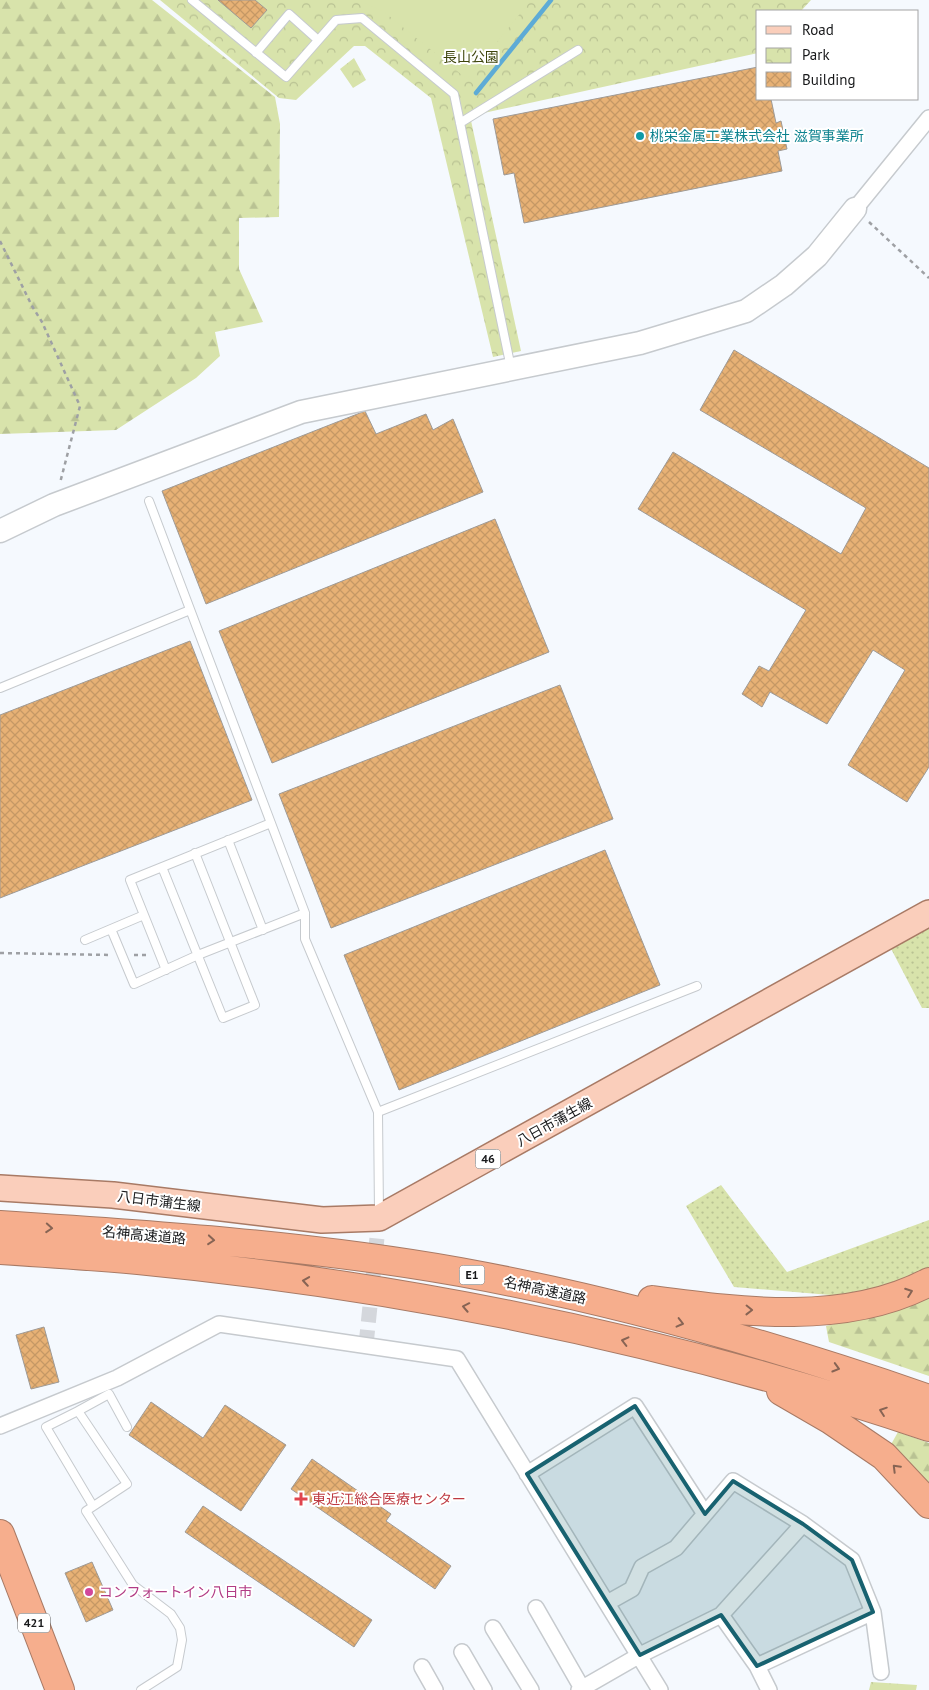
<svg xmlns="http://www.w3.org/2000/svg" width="929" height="1690" viewBox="0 0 929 1690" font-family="'PT Sans','Noto Sans JP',sans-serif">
  <defs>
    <pattern id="grass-dots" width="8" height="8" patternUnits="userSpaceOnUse" patternTransform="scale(1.25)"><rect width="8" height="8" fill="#d8e3ab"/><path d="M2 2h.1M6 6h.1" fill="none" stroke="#b9c293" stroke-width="1.8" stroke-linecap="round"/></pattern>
    <pattern id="forest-firs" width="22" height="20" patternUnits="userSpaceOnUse" patternTransform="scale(1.25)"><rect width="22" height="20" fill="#d8e3ab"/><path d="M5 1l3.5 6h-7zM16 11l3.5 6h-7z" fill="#b9c293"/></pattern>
    <pattern id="park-crowns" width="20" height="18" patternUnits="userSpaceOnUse" patternTransform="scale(1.25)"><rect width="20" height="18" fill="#d8e3ab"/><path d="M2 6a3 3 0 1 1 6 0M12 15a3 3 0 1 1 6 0" fill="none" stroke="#b9c293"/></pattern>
    <pattern id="building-cross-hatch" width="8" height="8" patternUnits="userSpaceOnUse" patternTransform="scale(1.25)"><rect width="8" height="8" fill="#e7b175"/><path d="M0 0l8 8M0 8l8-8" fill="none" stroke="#c59865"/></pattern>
  </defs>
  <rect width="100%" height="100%" fill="#f5f9fe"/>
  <!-- grass -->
  <path fill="url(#grass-dots)" d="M 929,919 L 929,1008 L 922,1008 L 888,943 Z
    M 721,1185 L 787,1272 L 929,1220 L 929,1269 L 905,1281 L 854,1297 L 734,1287 L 686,1206 Z"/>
  <!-- forest -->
  <path fill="url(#forest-firs)" d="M 0,0 L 152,0 L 275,97 L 280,124 L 279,217 L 239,218 L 239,269 L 263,322 L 215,332 L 220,356 L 196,378 L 116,430 L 0,434 Z
    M 929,1293 L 929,1376 L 829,1342 L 826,1326 L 886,1312 Z
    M 898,1432 L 929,1443 L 929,1488 L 889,1448 Z"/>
  <!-- park -->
  <path fill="url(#park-crowns)" d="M 160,0 L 811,0 L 801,11 L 758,11 L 758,53 L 470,116 L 521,351 L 493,357 L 431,98 L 365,46 L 354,46 L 296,100 L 279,98 Z
    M 354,58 L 366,80 L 353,88 L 340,69 Z
    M 871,1682 L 917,1685 L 916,1690 L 869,1690 Z"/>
  <!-- garden -->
  <path fill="#d8e3ab" d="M 358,0 L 531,0 L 467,79 L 383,11 Z"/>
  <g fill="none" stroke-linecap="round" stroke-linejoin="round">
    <!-- stream -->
    <path stroke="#5dabd6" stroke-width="4.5" d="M 476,93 L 551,0"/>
  </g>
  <!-- building -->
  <path fill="url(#building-cross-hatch)" stroke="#9e9a96" d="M 218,0 L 255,0 L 267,10 L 251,28 Z
    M 758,67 L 758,99 L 771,99 L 776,123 L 781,121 L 787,149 L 778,151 L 782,171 L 524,223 L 514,173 L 504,175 L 493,119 Z
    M 734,350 L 929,468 L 929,767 L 907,802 L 848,765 L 905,670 L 873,650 L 827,724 L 770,692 L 762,707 L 742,694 L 759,666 L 769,671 L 806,610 L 638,509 L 673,452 L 841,554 L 866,508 L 700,410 Z
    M 365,411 L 376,434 L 426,414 L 433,430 L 453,419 L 483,492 L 206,604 L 162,491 Z
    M 495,519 L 549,652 L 272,763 L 219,631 Z
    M 190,641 L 252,800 L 0,898 L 0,715 Z
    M 560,685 L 613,819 L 331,928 L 279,794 Z
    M 605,850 L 660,985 L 399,1090 L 344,955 Z
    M 44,1327 L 59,1382 L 31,1389 L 16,1335 Z
    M 151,1402 L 203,1438 L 225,1405 L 286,1445 L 241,1511 L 129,1435 Z
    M 312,1459 L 391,1514 L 386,1521 L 451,1566 L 435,1589 L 291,1489 Z
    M 203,1506 L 372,1620 L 354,1647 L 185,1532 Z
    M 92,1562 L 113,1610 L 86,1622 L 65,1573 Z"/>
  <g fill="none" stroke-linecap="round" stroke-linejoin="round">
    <!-- street-tunnel -->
    <path stroke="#d4d7dc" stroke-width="15" stroke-dasharray="15 8" stroke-linecap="butt" d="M 366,1345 L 379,1218"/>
    <defs>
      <path id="lane" d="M 192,0 L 286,77 L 336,20 L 362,18 L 454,94 L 511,368
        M 256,53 L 289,14 L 318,40
        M 460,123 L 578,50
        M 149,501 L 305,913 L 305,939 L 378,1112
        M 0,688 L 190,610
        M 228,840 L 263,930
        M 162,867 L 223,1018 L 255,1005 L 195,853
        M 111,929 L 134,984 L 198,955 L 305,913
        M 85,940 L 144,915
        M 166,970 L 130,880 L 271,823
        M 379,1214 L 378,1112 L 697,986
        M 78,1411 L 109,1394 L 127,1427
        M 93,1506 L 46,1427 L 78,1411 L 127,1484 L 86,1511 L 133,1585 L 171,1614 L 180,1628 L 182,1640 L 177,1667 L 141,1690"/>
      <path id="street" d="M 855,209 L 929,118
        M 0,1426 L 117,1378 L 219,1324 L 457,1359 L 660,1690
        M 527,1474 L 635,1406 L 705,1514
        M 607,1603 L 632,1589 L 642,1567 L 676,1548 L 733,1481 L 803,1524 L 852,1560 L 873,1612 L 881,1672
        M 536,1608 L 583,1690
        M 721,1615 L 757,1666 L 769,1690
        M 493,1628 L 531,1690
        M 462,1652 L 484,1690
        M 757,1666 L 873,1612
        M 422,1667 L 435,1690
        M 579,1690 L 640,1655 L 721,1615 L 803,1524"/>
      <path id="secondary" d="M 0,531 L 54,505 L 301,412 L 640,343 L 746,311 L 784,285 L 817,256 L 855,209"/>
      <path id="primary" d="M 0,1188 L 113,1195 L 322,1220 L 379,1218 L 929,913"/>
      <path id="highway" d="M 0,1225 C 154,1235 308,1245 460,1272 C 619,1301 776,1346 929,1399
        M 0,1250 C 46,1253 92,1256 138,1260 C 406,1286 674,1341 929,1427
        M 652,1300 C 742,1312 846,1326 929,1282
        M 781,1391 L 831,1420 L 884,1456 L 929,1504
        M 0,1534 L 60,1690"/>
    </defs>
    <!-- lane casing -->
    <use href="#lane" stroke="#c6cace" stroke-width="10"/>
    <!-- street casing -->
    <use href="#street" stroke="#c6cace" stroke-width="18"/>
    <!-- secondary casing -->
    <use href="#secondary" stroke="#c6cace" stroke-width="25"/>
    <!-- primary casing -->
    <use href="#primary" stroke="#a87a65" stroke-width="28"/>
    <!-- highway casing -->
    <use href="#highway" stroke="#a87a65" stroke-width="30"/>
    <!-- path -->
    <path stroke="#9ea0a4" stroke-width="2.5" stroke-dasharray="4 4" stroke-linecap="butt" d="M 869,222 L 929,278
      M 0,241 L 32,306 L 42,322 L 80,406 L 60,483
      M 0,953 L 111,955
      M 134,955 L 148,955"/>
    <!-- lane -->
    <use href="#lane" stroke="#fff" stroke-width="8"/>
    <!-- street -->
    <use href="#street" stroke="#fff" stroke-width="15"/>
    <!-- secondary -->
    <use href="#secondary" stroke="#fff" stroke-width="22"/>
    <!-- primary -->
    <use href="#primary" stroke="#facebb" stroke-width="25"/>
    <!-- highway -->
    <use href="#highway" stroke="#f6ae8d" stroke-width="28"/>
  </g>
  <!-- one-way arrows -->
  <defs><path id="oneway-chevron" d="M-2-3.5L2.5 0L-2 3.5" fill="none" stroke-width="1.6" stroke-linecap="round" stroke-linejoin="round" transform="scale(1.25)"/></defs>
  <g stroke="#876454">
    <use href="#oneway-chevron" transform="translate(49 1228) rotate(4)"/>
    <use href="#oneway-chevron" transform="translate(211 1240) rotate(5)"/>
    <use href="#oneway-chevron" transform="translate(306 1281) rotate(-171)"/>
    <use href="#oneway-chevron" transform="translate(909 1292) rotate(-20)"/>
    <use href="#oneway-chevron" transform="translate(466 1307) rotate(-169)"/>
    <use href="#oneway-chevron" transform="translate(749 1310) rotate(1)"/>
    <use href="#oneway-chevron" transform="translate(680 1323) rotate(14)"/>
    <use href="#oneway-chevron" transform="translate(625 1341) rotate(-166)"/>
    <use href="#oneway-chevron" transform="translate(836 1368) rotate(16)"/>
    <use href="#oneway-chevron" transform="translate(883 1411) rotate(-161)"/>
    <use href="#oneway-chevron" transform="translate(896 1468) rotate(-135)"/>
  </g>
  <!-- marked area -->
  <path fill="#186270" fill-opacity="0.2" stroke="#186270" stroke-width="4" stroke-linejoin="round" d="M 635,1406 L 705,1514 L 733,1481 L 803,1524 L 852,1560 L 873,1612 L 757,1666 L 721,1615 L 640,1655 L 527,1474 Z"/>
  <!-- markers -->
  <circle fill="#0f9aa8" stroke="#fff" stroke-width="2" cx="640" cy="136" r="5"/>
  <path fill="#e0444e" stroke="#fff" stroke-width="2" d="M298.5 1491.5h5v5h5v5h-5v5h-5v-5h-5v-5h5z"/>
  <circle fill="#d1479c" stroke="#fff" stroke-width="2" cx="89" cy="1592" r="5"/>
  <g text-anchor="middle" stroke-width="4" stroke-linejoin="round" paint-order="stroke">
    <!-- shield labels -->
    <g fill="#fff" stroke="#5d5e5f" stroke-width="1">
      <rect x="475.5" y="1149.5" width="25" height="19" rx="4"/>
      <rect x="459.5" y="1265.5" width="25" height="19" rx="4"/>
      <rect x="18" y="1613.5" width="32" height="19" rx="4"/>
    </g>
    <g font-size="12" font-weight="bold" fill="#18191b">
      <text x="488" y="1163">46</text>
      <text x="472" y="1279">E1</text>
      <text x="34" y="1627">421</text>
    </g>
    <!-- park labels -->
    <g font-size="14" fill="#3f460d" stroke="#fff">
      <text x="471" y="62">長山公園</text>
    </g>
    <!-- culture labels -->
    <g font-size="14" fill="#0d838f" stroke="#fff" text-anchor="start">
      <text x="650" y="141">桃栄金属工業株式会社 滋賀事業所</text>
    </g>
    <!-- street labels -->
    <g font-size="14" fill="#18191b" stroke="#fff">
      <text transform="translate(554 1122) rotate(-29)" y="5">八日市蒲生線</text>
      <text transform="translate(159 1201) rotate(7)" y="5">八日市蒲生線</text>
      <text transform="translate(144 1235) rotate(5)" y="5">名神高速道路</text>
      <text transform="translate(545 1290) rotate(12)" y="5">名神高速道路</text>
    </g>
    <!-- health labels -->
    <g font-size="14" fill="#be3a42" stroke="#fff" text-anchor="start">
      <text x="312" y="1504">東近江総合医療センター</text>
    </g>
    <!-- hotel labels -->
    <g font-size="14" fill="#b23c85" stroke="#fff" text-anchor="start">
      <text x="99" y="1597">コンフォートイン八日市</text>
    </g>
  </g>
  <!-- legend -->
  <rect x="756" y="10" width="162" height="90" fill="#ffffff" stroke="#a3a3a4"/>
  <rect x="766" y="26" width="25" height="8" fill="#facebb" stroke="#a3a3a4"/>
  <text x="802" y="35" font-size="15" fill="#18191b">Road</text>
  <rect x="766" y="48" width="25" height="15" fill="url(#park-crowns)" stroke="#a3a3a4"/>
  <text x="802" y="60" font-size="15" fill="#18191b">Park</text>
  <rect x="766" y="72" width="25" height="15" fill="url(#building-cross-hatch)" stroke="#a3a3a4"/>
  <text x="802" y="85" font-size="15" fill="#18191b">Building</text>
</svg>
